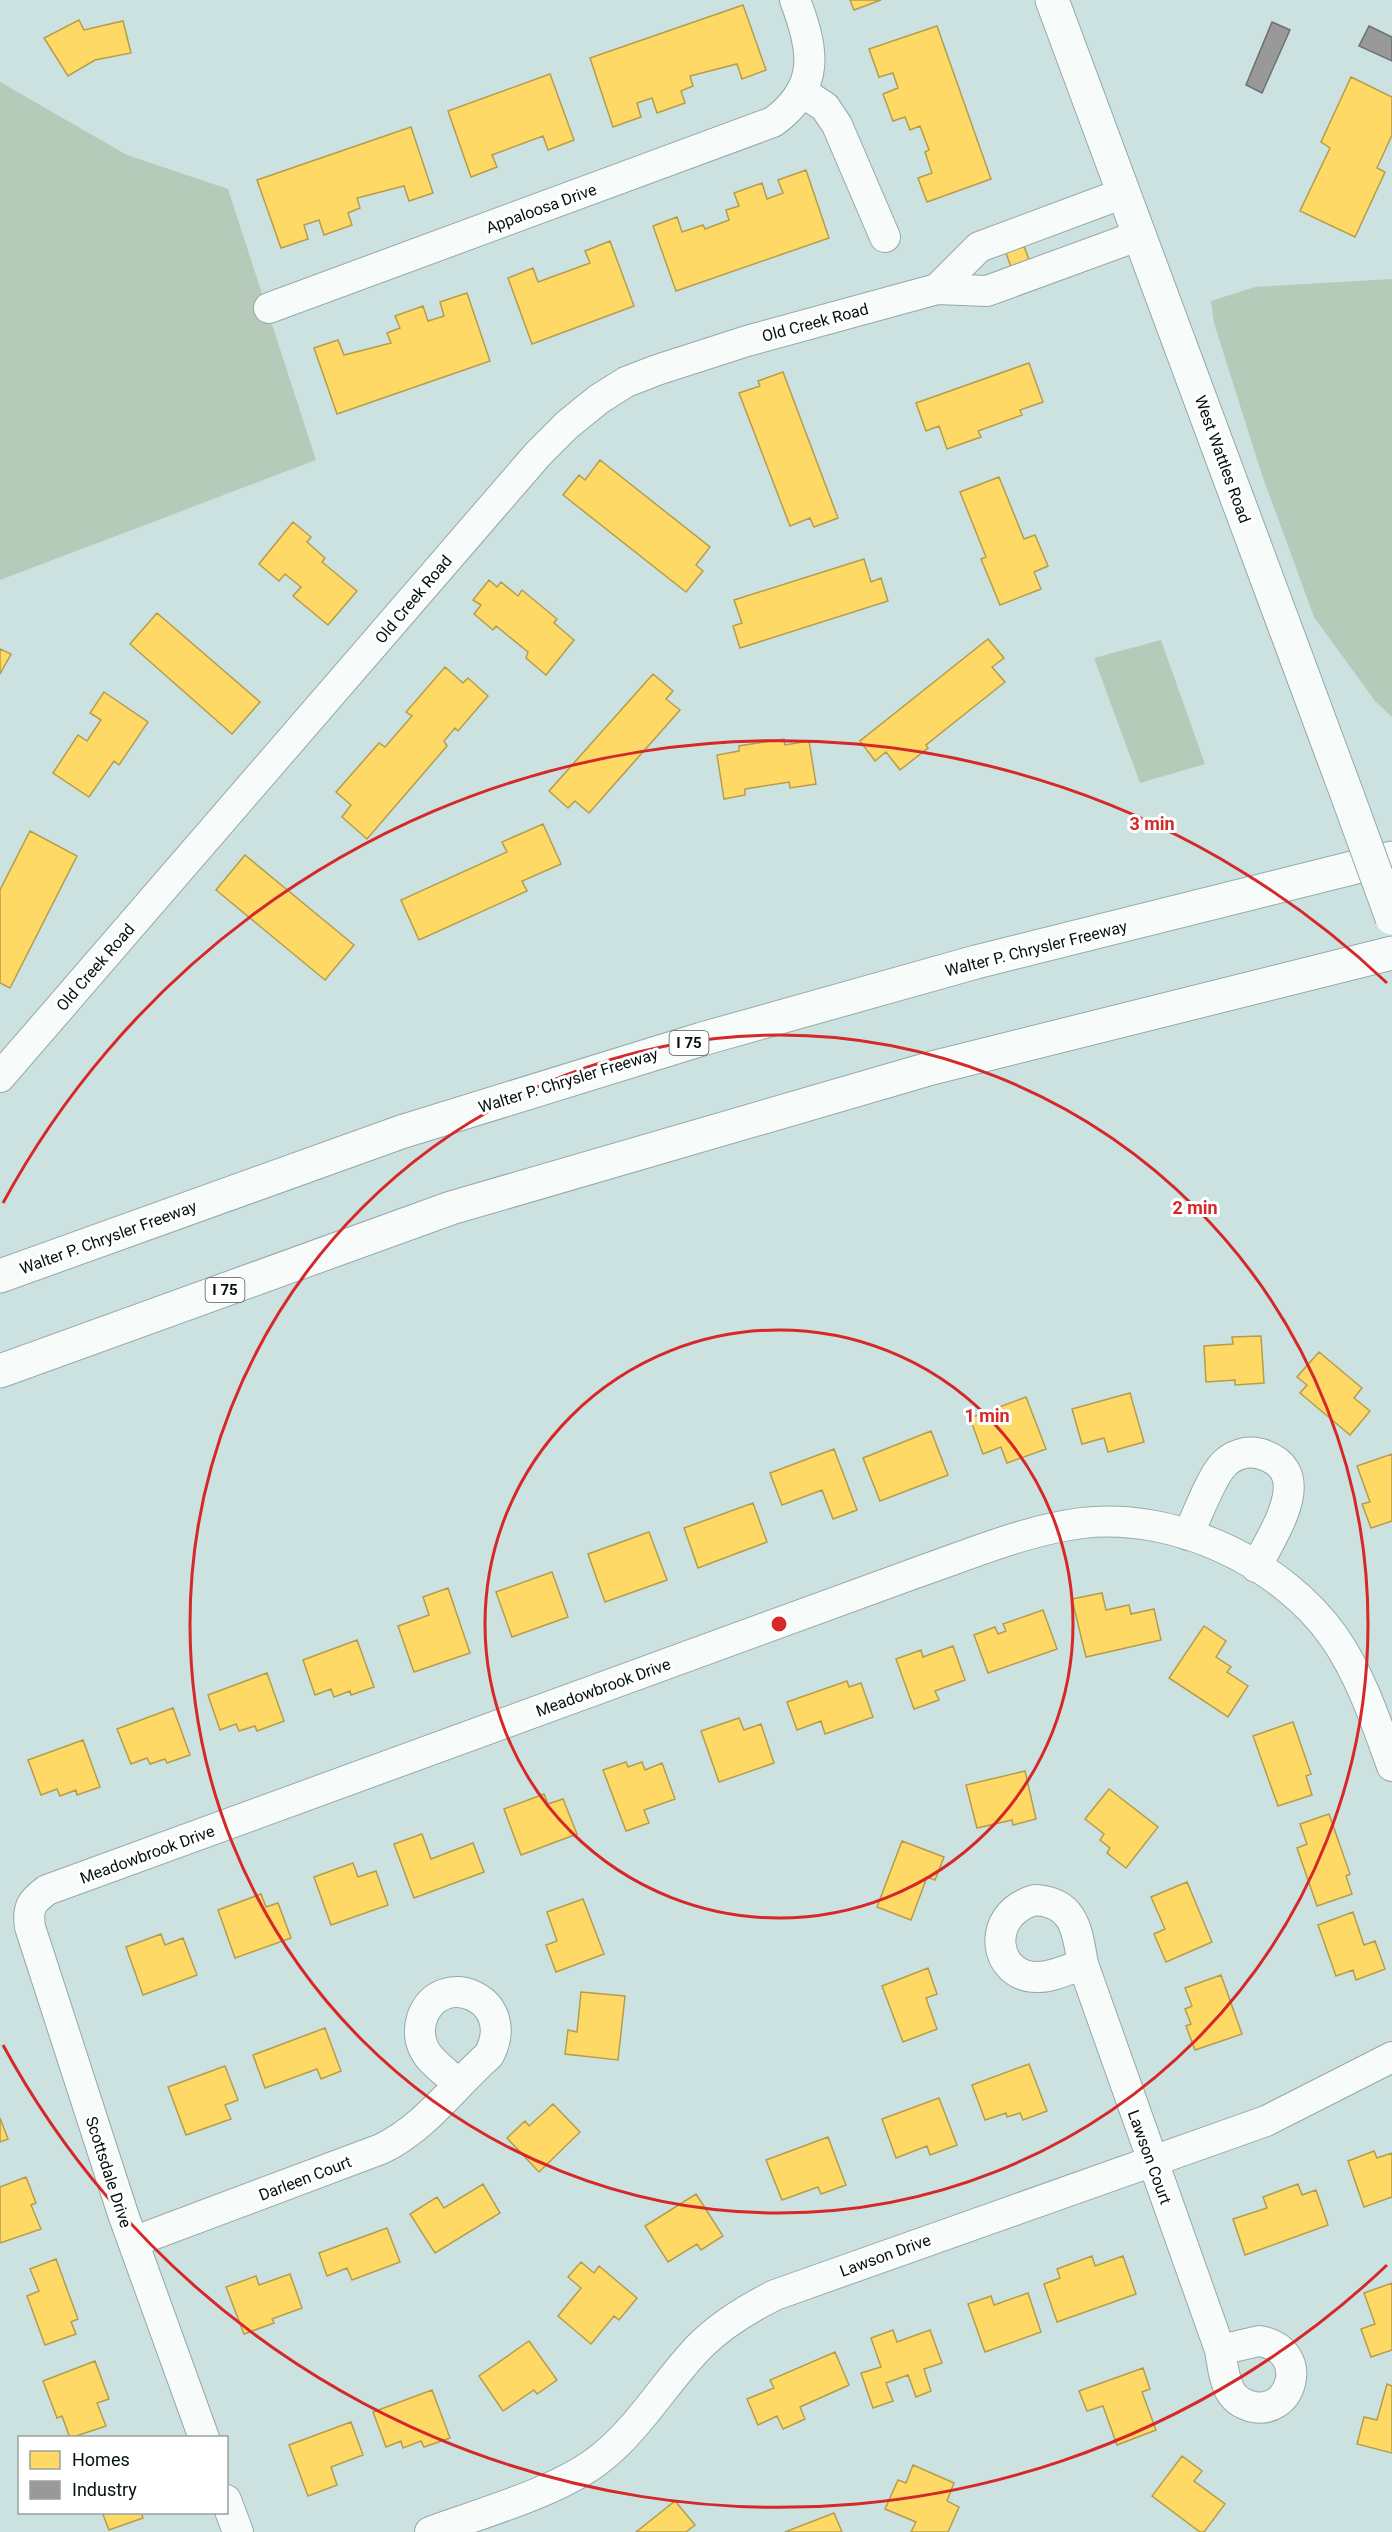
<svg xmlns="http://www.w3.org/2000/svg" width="1392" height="2532" viewBox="0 0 1392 2532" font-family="Roboto,sans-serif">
  <rect width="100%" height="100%" fill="#cce2e0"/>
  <!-- green -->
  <path fill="#b6caba" d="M 0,82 L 127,155 L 228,189 L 316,460 L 0,580 Z
    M 1392,279 L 1392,717 L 1375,701 L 1314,617 L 1262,475 L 1214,323 L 1211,301 L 1255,287 Z
    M 1161,640 L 1205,764 L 1140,783 L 1094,658 Z"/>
  <!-- homes -->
  <path fill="#ffd966" stroke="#b49d4c" stroke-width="1.5" d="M 850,0 L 881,0 L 854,10 Z
    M 743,5 L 766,70 L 742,79 L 737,64 L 690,76 L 693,86 L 681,91 L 685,103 L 657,113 L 652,98 L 637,103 L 641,117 L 613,127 L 590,58 Z
    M 79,20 L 84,30 L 123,21 L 131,53 L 95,60 L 68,76 L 44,38 Z
    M 937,26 L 991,179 L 927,202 L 918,178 L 932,173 L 925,152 L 929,150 L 920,126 L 910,130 L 905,117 L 893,121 L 883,94 L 898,88 L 893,73 L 879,77 L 869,49 Z
    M 550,74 L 574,140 L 548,150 L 543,136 L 492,155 L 497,167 L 471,177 L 448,111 Z
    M 1351,77 L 1392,97 L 1392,135 L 1377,168 L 1385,172 L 1355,237 L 1300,211 L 1330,148 L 1321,142 Z
    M 411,127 L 433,193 L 409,201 L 404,186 L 357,198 L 360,208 L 348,213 L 352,225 L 324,235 L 319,220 L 304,225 L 308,239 L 281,248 L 257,180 Z
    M 806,170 L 829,238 L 676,291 L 653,226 L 677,217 L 682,232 L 703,225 L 705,229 L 729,220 L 726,210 L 739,206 L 734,193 L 762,183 L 767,199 L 783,193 L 778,180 Z
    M 610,241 L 634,306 L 532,344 L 508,278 L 533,268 L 538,282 L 590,263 L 585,251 Z
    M 1024,246 L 1029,260 L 1011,267 L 1006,253 Z
    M 467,293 L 490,361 L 337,414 L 314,348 L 338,340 L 344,355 L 391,343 L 387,333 L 400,328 L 395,316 L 423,306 L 428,321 L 444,316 L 440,302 Z
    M 1029,363 L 1043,402 L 1020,410 L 1022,415 L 978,431 L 981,437 L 947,449 L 939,426 L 926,431 L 916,403 Z
    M 783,372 L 838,518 L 814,527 L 810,518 L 790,526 L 739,393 L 760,386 L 758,381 Z
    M 600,460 L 710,547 L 696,565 L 703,571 L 686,592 L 563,495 L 579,475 L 585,480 Z
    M 999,477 L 1024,539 L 1035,535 L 1048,566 L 1034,572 L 1041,589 L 1000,605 L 981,559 L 986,557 L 960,492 Z
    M 293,522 L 311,537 L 307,542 L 325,558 L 322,562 L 357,591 L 328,625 L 293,596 L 301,587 L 285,574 L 279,581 L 259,564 Z
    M 864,559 L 871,582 L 881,578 L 888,601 L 740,648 L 733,626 L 742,623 L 734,600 Z
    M 489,580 L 497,587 L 501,582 L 518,596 L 522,590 L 557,619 L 554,623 L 574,640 L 546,675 L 526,658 L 528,652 L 496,626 L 493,630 L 474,614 L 481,605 L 473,600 Z
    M 157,613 L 260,702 L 232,734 L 130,644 Z
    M 988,639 L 1004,658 L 992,667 L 1005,682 L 926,745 L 928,748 L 900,770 L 886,752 L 875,761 L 860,741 Z
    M 0,649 L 11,654 L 0,674 Z
    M 445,667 L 463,683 L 468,678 L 488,696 L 458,731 L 455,728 L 444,741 L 447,746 L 367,839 L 342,817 L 351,805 L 336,792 L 379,743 L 385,747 L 412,716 L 406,712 Z
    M 653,674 L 673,691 L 666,699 L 680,710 L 589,813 L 575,801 L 568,808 L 549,791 Z
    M 104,692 L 148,722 L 119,765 L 114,761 L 89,797 L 53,773 L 78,735 L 87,741 L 101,720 L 90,713 Z
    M 784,739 L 785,745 L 809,741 L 816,784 L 790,788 L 789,782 L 745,789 L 745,795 L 724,799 L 717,755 L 739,751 L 739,746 Z
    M 543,824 L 561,864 L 522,881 L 527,891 L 419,940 L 401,900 L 507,852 L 502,842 Z
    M 30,831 L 77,856 L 10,988 L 0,983 L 0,890 Z
    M 245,855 L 354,945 L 325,980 L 216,890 Z
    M 1261,1336 L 1264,1383 L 1235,1385 L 1235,1380 L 1206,1382 L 1204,1346 L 1233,1344 L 1232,1337 Z
    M 1319,1352 L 1362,1388 L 1354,1398 L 1370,1411 L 1350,1435 L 1300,1393 L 1307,1385 L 1297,1377 Z
    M 1130,1393 L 1144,1442 L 1108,1452 L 1104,1438 L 1082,1444 L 1072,1409 Z
    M 1026,1397 L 1046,1449 L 1007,1463 L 1001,1447 L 983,1454 L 970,1418 Z
    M 931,1431 L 948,1475 L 880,1501 L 863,1458 Z
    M 834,1449 L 857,1510 L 833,1519 L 822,1490 L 782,1505 L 770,1473 Z
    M 1392,1454 L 1392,1521 L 1371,1528 L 1362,1504 L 1370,1502 L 1357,1466 Z
    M 753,1503 L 767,1542 L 698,1568 L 684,1528 Z
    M 649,1532 L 667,1580 L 605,1602 L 588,1554 Z
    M 552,1572 L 568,1617 L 512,1637 L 496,1592 Z
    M 448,1588 L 470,1653 L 414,1672 L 398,1626 L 429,1615 L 423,1597 Z
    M 1102,1593 L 1106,1610 L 1129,1605 L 1131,1614 L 1154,1609 L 1161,1640 L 1086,1657 L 1072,1599 Z
    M 1043,1610 L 1057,1649 L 988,1673 L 974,1635 L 995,1627 L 998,1634 L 1006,1631 L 1003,1624 Z
    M 1204,1626 L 1226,1641 L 1216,1657 L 1231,1667 L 1227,1672 L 1248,1686 L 1228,1717 L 1169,1678 Z
    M 357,1640 L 374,1687 L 351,1695 L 350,1691 L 334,1697 L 331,1689 L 315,1695 L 303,1660 Z
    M 953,1646 L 965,1680 L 935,1691 L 939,1700 L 914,1709 L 896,1659 L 921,1650 L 923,1657 Z
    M 267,1673 L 284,1721 L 257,1731 L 255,1726 L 239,1731 L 236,1724 L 220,1730 L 208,1695 Z
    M 847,1681 L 849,1687 L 861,1683 L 873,1717 L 825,1734 L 821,1721 L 797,1730 L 787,1702 Z
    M 173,1708 L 190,1755 L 167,1763 L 165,1759 L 150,1764 L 147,1758 L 131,1764 L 117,1729 Z
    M 739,1718 L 744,1730 L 761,1724 L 774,1763 L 719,1782 L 701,1731 Z
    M 1293,1722 L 1311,1774 L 1306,1776 L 1312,1795 L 1278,1806 L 1253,1736 Z
    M 83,1740 L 100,1787 L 77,1795 L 76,1790 L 60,1796 L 57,1789 L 41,1795 L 28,1760 Z
    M 626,1762 L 628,1767 L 642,1762 L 645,1770 L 662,1763 L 675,1799 L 644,1810 L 649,1823 L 626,1831 L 603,1770 Z
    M 1025,1771 L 1036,1819 L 1013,1825 L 1012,1820 L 977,1828 L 966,1785 Z
    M 1109,1789 L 1158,1827 L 1126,1868 L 1107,1853 L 1110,1848 L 1100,1840 L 1104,1834 L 1085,1819 Z
    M 544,1794 L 548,1804 L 563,1799 L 577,1834 L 521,1855 L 504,1809 Z
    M 1329,1814 L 1350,1874 L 1346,1876 L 1352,1894 L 1317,1906 L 1297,1848 L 1307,1844 L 1300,1824 Z
    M 422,1834 L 431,1859 L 473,1843 L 484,1872 L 414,1898 L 394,1844 Z
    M 902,1841 L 944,1857 L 935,1880 L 927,1877 L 911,1920 L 877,1907 Z
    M 353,1863 L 358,1877 L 376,1871 L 388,1905 L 331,1925 L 314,1877 Z
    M 1187,1882 L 1212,1942 L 1166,1962 L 1154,1934 L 1165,1929 L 1151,1897 Z
    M 261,1894 L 266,1907 L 278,1903 L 291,1938 L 235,1958 L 218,1910 Z
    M 583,1899 L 604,1954 L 556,1972 L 546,1945 L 557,1941 L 547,1912 Z
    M 1353,1912 L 1364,1945 L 1375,1941 L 1385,1969 L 1356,1980 L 1353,1970 L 1336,1976 L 1318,1925 Z
    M 161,1934 L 165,1945 L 183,1938 L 197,1975 L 143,1995 L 126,1947 Z
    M 928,1968 L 937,1994 L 926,1998 L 937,2029 L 903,2042 L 882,1986 Z
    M 1221,1975 L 1242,2034 L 1195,2050 L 1186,2026 L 1191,2024 L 1185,2009 L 1192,2006 L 1185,1988 Z
    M 581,1992 L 625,1996 L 618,2060 L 565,2054 L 568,2030 L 577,2032 Z
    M 325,2028 L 341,2071 L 321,2079 L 317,2069 L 265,2088 L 253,2055 Z
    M 1029,2064 L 1047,2111 L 1023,2120 L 1020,2113 L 1007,2117 L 1006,2113 L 985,2120 L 972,2085 Z
    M 225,2066 L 238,2100 L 225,2105 L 231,2119 L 186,2135 L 168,2087 Z
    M 939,2098 L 957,2145 L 930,2155 L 927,2146 L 896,2158 L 882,2119 Z
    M 553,2104 L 580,2132 L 539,2172 L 507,2138 L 525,2121 L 529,2126 Z
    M 0,2118 L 8,2139 L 0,2142 Z
    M 828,2137 L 846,2185 L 821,2194 L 818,2187 L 782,2200 L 766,2160 Z
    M 1374,2151 L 1377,2158 L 1392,2153 L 1392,2197 L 1364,2207 L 1348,2161 Z
    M 26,2177 L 36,2203 L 31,2205 L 41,2229 L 0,2243 L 0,2187 Z
    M 483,2184 L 500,2213 L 435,2253 L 410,2214 L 437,2197 L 444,2208 Z
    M 1298,2184 L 1302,2195 L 1316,2190 L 1328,2225 L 1245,2255 L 1233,2219 L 1267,2208 L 1263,2197 Z
    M 696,2194 L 723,2236 L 701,2250 L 697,2244 L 668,2262 L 645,2226 Z
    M 387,2228 L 400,2262 L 352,2280 L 347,2268 L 327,2276 L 319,2253 Z
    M 1092,2256 L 1095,2266 L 1123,2256 L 1136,2294 L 1057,2322 L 1044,2284 L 1060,2278 L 1057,2269 Z
    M 56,2259 L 78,2319 L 71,2322 L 76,2334 L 45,2345 L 27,2296 L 39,2291 L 30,2269 Z
    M 581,2262 L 594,2273 L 599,2266 L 637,2298 L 619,2320 L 614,2316 L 591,2344 L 558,2316 L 581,2288 L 568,2277 Z
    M 290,2274 L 302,2308 L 272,2319 L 274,2323 L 244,2334 L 226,2287 L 256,2276 L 259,2285 Z
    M 1392,2283 L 1392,2350 L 1371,2357 L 1361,2329 L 1375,2324 L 1364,2293 Z
    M 1028,2293 L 1041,2332 L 985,2352 L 968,2304 L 991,2296 L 994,2305 Z
    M 893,2330 L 897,2342 L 930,2330 L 942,2363 L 924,2369 L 931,2391 L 916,2397 L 908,2375 L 886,2383 L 893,2401 L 873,2408 L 861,2373 L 881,2367 L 871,2338 Z
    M 529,2341 L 557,2380 L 537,2394 L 534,2390 L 503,2411 L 479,2376 Z
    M 835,2352 L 849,2385 L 800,2407 L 805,2419 L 783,2429 L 777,2416 L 758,2425 L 747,2399 L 774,2388 L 770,2380 Z
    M 95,2361 L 109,2399 L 97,2403 L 106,2426 L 70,2438 L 62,2416 L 57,2418 L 43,2381 Z
    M 1143,2368 L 1150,2389 L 1142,2392 L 1156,2430 L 1117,2445 L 1103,2406 L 1087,2411 L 1079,2391 Z
    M 1387,2384 L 1392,2386 L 1392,2453 L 1357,2444 L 1364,2417 L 1377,2420 Z
    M 432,2390 L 450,2438 L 424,2447 L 421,2441 L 403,2448 L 401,2441 L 386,2447 L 373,2412 Z
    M 351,2422 L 363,2455 L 331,2467 L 337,2485 L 308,2496 L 289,2445 Z
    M 1182,2456 L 1202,2471 L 1194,2481 L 1225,2504 L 1204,2532 L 1200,2532 L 1152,2496 Z
    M 913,2465 L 954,2483 L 947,2501 L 959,2507 L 948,2532 L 911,2532 L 916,2522 L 885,2509 L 898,2480 L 906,2483 Z
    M 675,2501 L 695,2525 L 686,2532 L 636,2532 Z
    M 102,2512 L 141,2512 L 143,2518 L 109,2530 Z
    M 834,2513 L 842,2532 L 785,2532 Z"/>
  <!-- industry -->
  <path fill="#999" stroke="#6c7070" stroke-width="1.5" d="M 1272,22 L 1290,30 L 1262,93 L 1246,85 Z
    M 1369,26 L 1392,37 L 1392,61 L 1359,46 Z"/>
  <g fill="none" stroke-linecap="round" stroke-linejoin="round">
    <defs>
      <path id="minor" d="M 802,92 L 825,107 L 837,125 L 885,237
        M 937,289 L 979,247 L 1124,193
        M 269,308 L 773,122 C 821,87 814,50 795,0
        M 0,1077 L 538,454 L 567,425 L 599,399 L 626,382 L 657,370 L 747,341 L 937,289 L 987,291 L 1140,235
        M 1188,1535 C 1196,1518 1211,1478 1223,1465 C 1232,1455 1247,1450 1261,1454 C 1318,1471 1272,1535 1256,1567
        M 1035,1900 C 1075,1902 1077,1931 1083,1964 C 1069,1969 1053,1977 1038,1977 C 993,1978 984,1914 1035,1900 Z
        M 1083,1964 L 1220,2350
        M 133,2242 L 381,2149 C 425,2128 453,2087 489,2055 C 519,1998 440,1967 422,2018 C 419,2028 419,2039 424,2049 C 431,2063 448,2074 459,2084
        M 1259,2341 C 1314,2350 1291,2422 1247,2405 C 1238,2402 1231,2395 1228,2386 C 1223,2375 1222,2361 1220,2350 Z
        M 204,2438 L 123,2214 L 30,1927 C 27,1907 32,1901 47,1890 L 921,1571 C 973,1553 1027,1530 1082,1523 C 1174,1512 1281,1562 1334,1637 C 1361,1676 1376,1722 1392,1766
        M 226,2500 L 238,2532
        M 430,2532 C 481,2513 559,2492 601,2458 C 640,2427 665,2382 700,2346 C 722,2324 747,2309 775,2295 L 1266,2121 L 1392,2057"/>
      <path id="tertiary" d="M 1052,0 L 1348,797"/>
      <path id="motorway" d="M 0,1276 L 401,1132 L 702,1039 L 976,962 L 1392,858
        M 0,1371 L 451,1208 L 932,1068 L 1392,953"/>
    </defs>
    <!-- minor casing -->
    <use href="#minor" stroke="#97a8a7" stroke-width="32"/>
    <!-- tertiary casing -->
    <use href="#tertiary" stroke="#97a8a7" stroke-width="35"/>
    <!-- motorway casing -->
    <use href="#motorway" stroke="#97a8a7" stroke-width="35"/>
    <!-- minor -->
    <use href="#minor" stroke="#f7fbfa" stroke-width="30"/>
    <!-- tertiary -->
    <use href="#tertiary" stroke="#f7fbfa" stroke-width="33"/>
    <!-- motorway -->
    <use href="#motorway" stroke="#f7fbfa" stroke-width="33"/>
    <defs>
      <path id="tertiary-bridge" d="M 1348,797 L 1392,918"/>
    </defs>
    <!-- tertiary-bridge casing -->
    <use href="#tertiary-bridge" stroke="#97a8a7" stroke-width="35" stroke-linecap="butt"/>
    <!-- tertiary-bridge -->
    <use href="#tertiary-bridge" stroke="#f7fbfa" stroke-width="33"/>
  </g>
  <!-- distance rings -->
  <g fill="none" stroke="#d62828" stroke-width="3">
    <circle cx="779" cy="1624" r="294"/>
    <circle cx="779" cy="1624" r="589"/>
    <path d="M1387 2265A883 883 0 0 1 3 2045M3 1203A883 883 0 0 1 1387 983"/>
  </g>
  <g text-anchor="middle" stroke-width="6" stroke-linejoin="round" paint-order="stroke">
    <!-- shield labels -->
    <g fill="#fff" stroke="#4f5858" stroke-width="1.5">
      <rect x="669.5" y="1031" width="39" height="24" rx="4.5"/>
      <rect x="205.5" y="1278" width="39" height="24" rx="4.5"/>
    </g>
    <g font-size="15" font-weight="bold" fill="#041110">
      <text x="689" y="1048">I 75</text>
      <text x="225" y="1295">I 75</text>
    </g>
    <!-- street labels -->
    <g font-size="16" fill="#041110" stroke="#fff">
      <text transform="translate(541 208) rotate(-20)" y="6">Appaloosa Drive</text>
      <text transform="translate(815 322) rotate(-15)" y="6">Old Creek Road</text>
      <text transform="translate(1223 459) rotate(70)" y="6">West Wattles Road</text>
      <text transform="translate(413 599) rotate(-50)" y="6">Old Creek Road</text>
      <text transform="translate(1036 948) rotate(-14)" y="6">Walter P. Chrysler Freeway</text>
      <text transform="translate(95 967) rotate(-49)" y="6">Old Creek Road</text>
      <text transform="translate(568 1080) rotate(-17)" y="6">Walter P. Chrysler Freeway</text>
      <text transform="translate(108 1237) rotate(-20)" y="6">Walter P. Chrysler Freeway</text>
      <text transform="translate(603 1687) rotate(-20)" y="6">Meadowbrook Drive</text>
      <text transform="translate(147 1854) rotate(-20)" y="6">Meadowbrook Drive</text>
      <text transform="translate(1150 2157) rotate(70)" y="6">Lawson Court</text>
      <text transform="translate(109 2172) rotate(72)" y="6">Scottsdale Drive</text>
      <text transform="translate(305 2178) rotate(-21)" y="6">Darleen Court</text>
      <text transform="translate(885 2255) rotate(-20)" y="6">Lawson Drive</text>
    </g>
  </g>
  <circle cx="779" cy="1624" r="9" fill="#d62828" stroke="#fff" stroke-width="3"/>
  <g font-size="18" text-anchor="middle" font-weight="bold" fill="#d62828" stroke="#fff" stroke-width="6" stroke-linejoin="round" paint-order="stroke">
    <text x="1152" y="830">3 min</text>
    <text x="1195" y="1214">2 min</text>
    <text x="987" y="1422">1 min</text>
  </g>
  <!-- legend -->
  <rect x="18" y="2436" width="210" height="78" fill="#ffffff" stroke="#9ba09f" stroke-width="1.5"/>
  <rect x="30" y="2451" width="30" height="18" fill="#ffd966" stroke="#9ba09f" stroke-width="1.5"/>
  <text x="72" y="2466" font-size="18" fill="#041110">Homes</text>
  <rect x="30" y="2481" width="30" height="18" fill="#999999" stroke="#9ba09f" stroke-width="1.5"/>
  <text x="72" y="2496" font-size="18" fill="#041110">Industry</text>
</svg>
